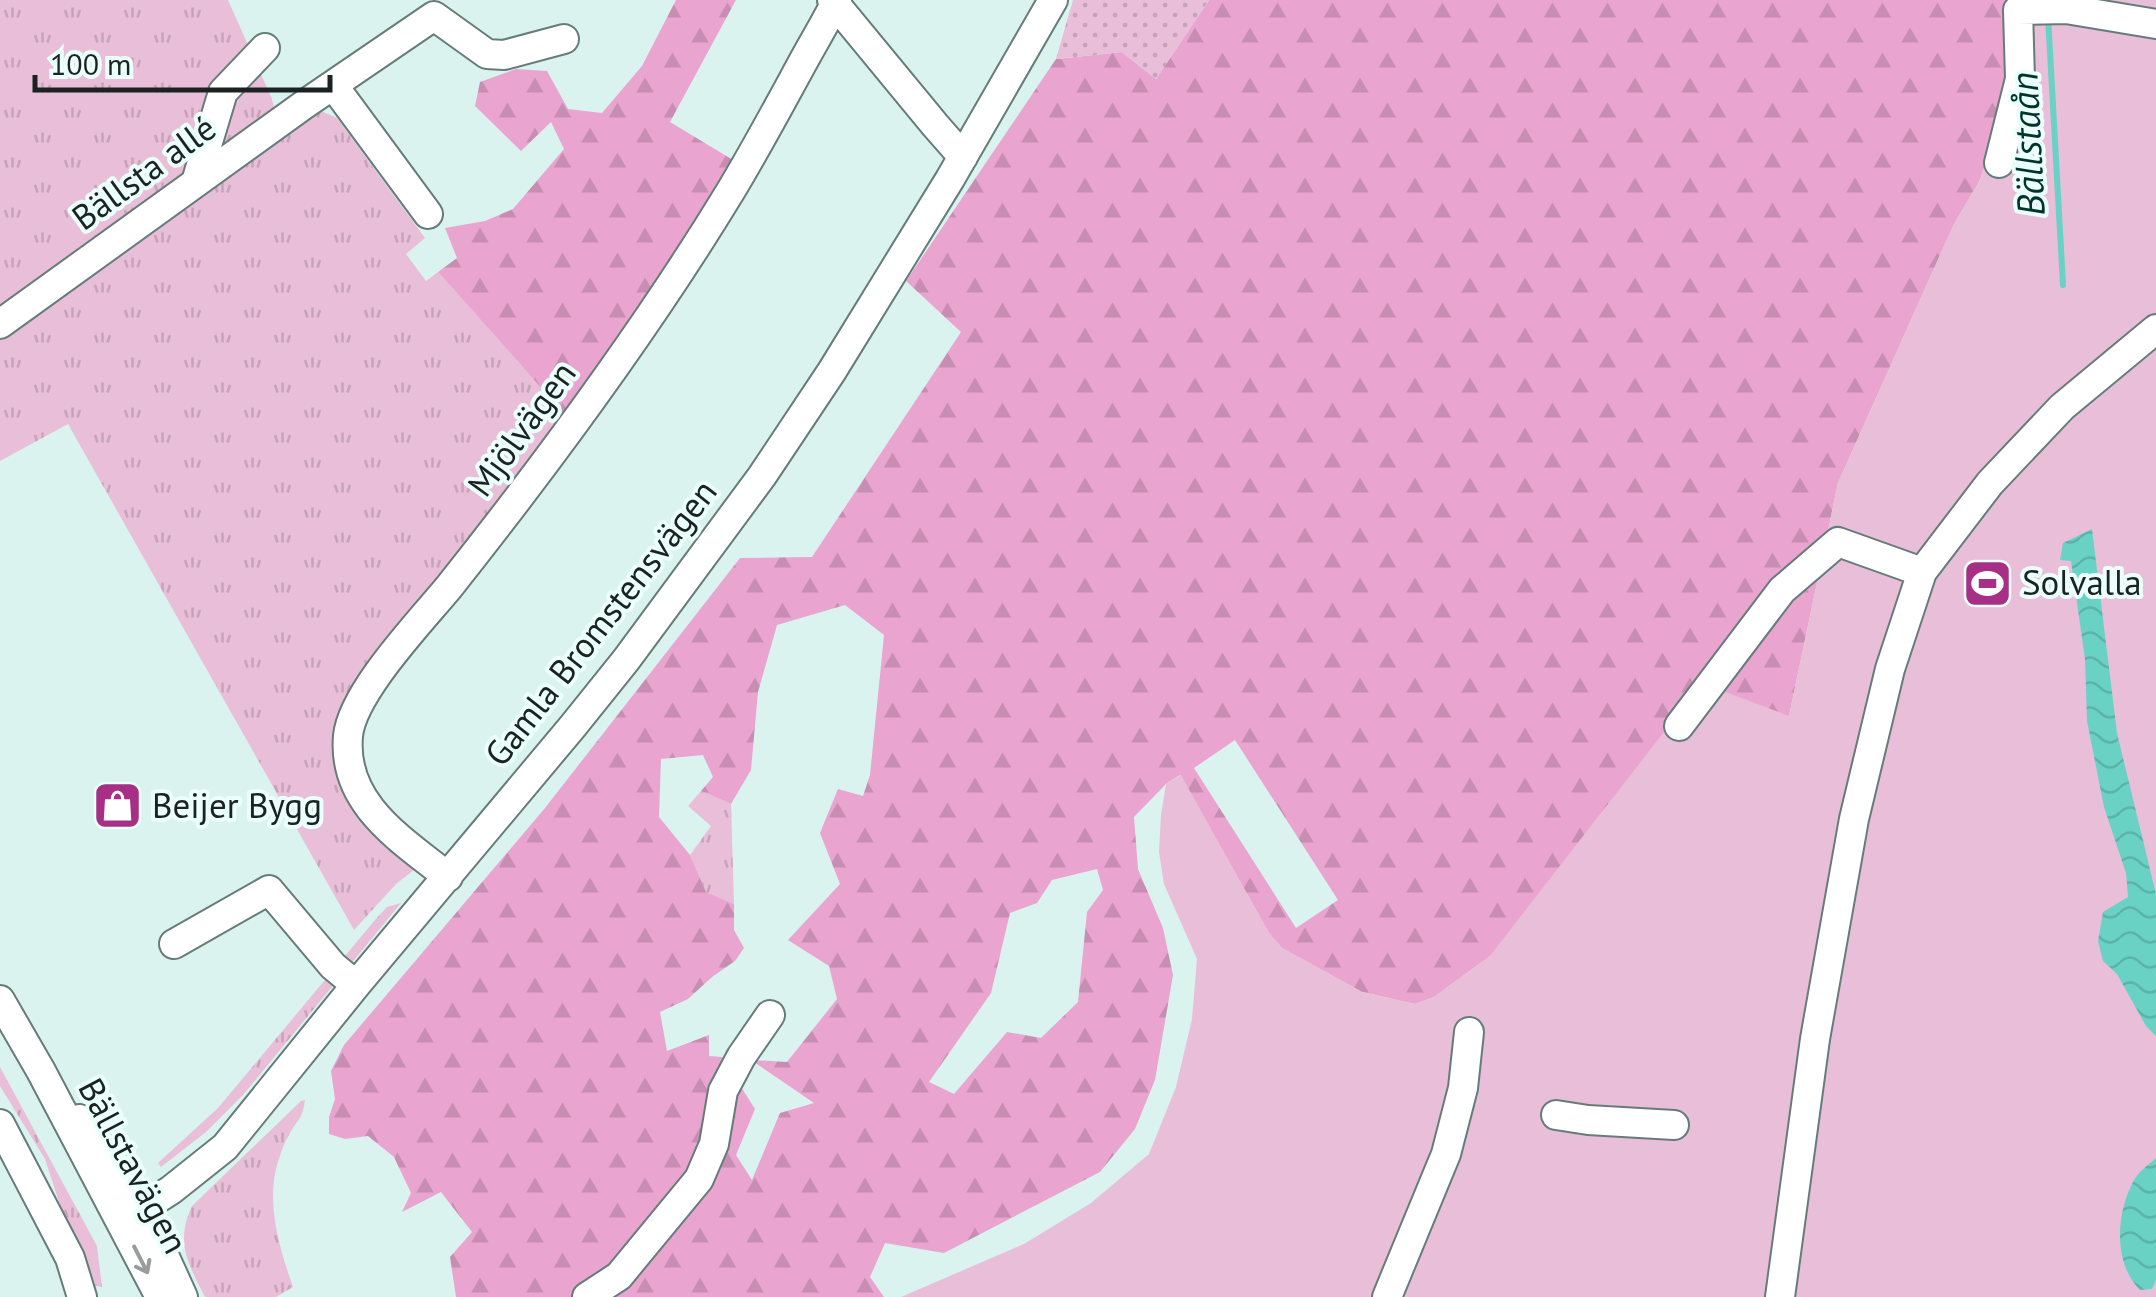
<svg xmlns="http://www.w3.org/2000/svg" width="2156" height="1297" viewBox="0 0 2156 1297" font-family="'PT Sans',sans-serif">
  <defs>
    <pattern id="grass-tufts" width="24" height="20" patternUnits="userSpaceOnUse" patternTransform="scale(2.5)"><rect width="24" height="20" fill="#e9bed8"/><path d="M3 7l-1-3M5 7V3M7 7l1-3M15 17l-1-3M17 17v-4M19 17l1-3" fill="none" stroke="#c7a3b9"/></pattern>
    <pattern id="forest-firs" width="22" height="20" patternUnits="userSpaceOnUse" patternTransform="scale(2.5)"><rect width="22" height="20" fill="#eaa4d0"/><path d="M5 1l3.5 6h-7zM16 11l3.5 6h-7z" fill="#c88db2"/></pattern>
    <pattern id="park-dots" width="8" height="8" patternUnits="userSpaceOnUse" patternTransform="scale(2.5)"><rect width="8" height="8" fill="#e9bed8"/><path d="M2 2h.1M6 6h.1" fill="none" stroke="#c7a3b9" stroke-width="1.8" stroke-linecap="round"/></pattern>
    <pattern id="water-waves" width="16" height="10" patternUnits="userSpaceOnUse" patternTransform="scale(2.5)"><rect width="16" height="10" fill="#6ad2c5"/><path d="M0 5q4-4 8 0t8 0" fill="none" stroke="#5bb4a9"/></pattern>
  </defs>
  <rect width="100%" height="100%" fill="#daf3ee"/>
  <!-- grass -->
  <path fill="url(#grass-tufts)" d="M 0,0 L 228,0 L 272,99 L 276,116 L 0,316 Z
    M 321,111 L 337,118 L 425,238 L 406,254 L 426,281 L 438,272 L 568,418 L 339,753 L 419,866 L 396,884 L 354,930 L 68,424 L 0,461 L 0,338 L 289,131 Z
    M 701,791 L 731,804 L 734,904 L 706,892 L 690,855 L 711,826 L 688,806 Z
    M 401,903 L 243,1095 L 206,1132 L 161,1167 L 158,1163 L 218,1108 L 375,920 L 387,907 Z
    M 0,1067 L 97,1246 L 102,1287 L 86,1284 L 45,1159 L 0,1086 Z
    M 305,1100 C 302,1121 298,1118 289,1135 C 285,1141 282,1149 280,1156 C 264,1198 279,1247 293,1287 L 276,1297 L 205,1297 C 188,1263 175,1243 192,1206 L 301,1101 Z"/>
  <!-- forest -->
  <path fill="url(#forest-firs)" fill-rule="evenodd" d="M 676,0 L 736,0 L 670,122 L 733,160 L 568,418 L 438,272 L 457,258 L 445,228 L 485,221 L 513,209 L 564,149 L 551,122 L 521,151 L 475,106 L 480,82 L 516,69 L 547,71 L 568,109 L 602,113 L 642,66 Z
    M 1209,0 L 2039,0 L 2005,110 L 1979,182 L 1954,224 L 1838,483 L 1789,716 L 1489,957 L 1434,997 L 1415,1004 L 1362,992 L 1282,948 L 1269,933 L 1180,775 L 1166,784 L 1134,817 L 1138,869 L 1163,928 L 1173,975 L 1155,1080 L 1135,1129 L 1100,1172 L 944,1253 L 885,1243 L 870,1277 L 884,1297 L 456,1297 L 450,1257 L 472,1232 L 441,1192 L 402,1212 L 411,1193 L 394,1157 L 368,1136 L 345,1139 L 329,1134 L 329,1117 L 335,1099 L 331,1071 L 344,1045 L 545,808 L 740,558 L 812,557 L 961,332 L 906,281 L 1056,59 L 1122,52 L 1156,79 ZM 845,605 L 884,635 L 870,775 L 863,796 L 838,789 L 820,833 L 840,884 L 788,940 L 829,966 L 837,999 L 787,1062 L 751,1060 L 814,1103 L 780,1113 L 752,1180 L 736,1155 L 755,1109 L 722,1057 L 709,1056 L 709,1035 L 667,1051 L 660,1012 L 688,999 L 712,977 L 735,961 L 744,948 L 734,930 L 734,904 L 706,892 L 690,855 L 659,817 L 661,759 L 703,755 L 713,777 L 701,791 L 731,804 L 751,770 L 758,692 L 777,625 ZM 1235,740 L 1338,900 L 1296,928 L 1194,768 ZM 1097,869 L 1103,890 L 1087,912 L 1078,1002 L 1041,1038 L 1007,1032 L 954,1094 L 929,1082 L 991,993 L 1010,913 L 1037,903 L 1052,880 Z"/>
  <!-- park -->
  <path fill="url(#park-dots)" d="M 1073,0 L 1209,0 L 1156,79 L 1122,52 L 1056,59 Z"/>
  <!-- pitch -->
  <path fill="#e9bed8" d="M 2039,0 L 2156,0 L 2156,1297 L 901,1297 L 1024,1244 L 1091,1203 L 1149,1154 L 1176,1087 L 1192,1019 L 1197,959 L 1164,884 L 1159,852 L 1161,815 L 1166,784 L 1181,775 L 1269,933 L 1282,948 L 1362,992 L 1415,1004 L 1434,997 L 1489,957 L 1702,683 L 1789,716 L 1838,483 L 1954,224 L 1979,182 L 2005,110 L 2008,6 Z"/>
  <!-- water -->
  <path fill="url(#water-waves)" d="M 2092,529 L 2117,733 L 2156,894 L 2156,1036 L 2146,1026 L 2117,974 L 2103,961 L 2098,941 L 2103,912 L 2128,897 L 2126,873 L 2104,807 L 2087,721 L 2085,659 L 2071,561 L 2060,560 L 2063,543 Z
    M 2156,1158 L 2156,1280 L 2152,1289 L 2140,1290 C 2113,1263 2116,1214 2133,1182 C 2138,1172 2148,1165 2156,1158 Z"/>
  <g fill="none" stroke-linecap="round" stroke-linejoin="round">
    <!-- stream -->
    <path stroke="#6ad2c5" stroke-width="6" d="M 2048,16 L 2063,285"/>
    <defs>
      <path id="minor" d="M 832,0 L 935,125 L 963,157
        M 333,85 L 428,214
        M 1999,163 L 2020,79 L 2018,10 L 2066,9 L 2156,24
        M 196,182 L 223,92 L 265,48
        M 0,324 L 305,104 L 434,16 L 487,54 L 504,55 L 564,39
        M 1679,726 L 1782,590 L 1838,542 L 1922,572
        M 448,877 C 401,839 342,804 348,736 C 352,693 420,622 449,587 C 549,461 646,330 730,192 C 756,149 780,104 804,60 C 815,40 827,20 837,0
        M 174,944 L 269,890 L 333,966 L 356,985
        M 0,1000 L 41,1071 L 160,1297
        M 1556,1115 L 1588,1120 L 1674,1125
        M 79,1119 L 121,1172 L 143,1209 L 183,1297
        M 0,1124 L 70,1258 L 82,1297
        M 121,1222 L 171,1190 L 225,1147 L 356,985 L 573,726 L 626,660 L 762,476 L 832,371 L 950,179 L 1053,0
        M 587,1297 L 619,1276 L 699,1179 L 714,1144 L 723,1091 L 741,1057 L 770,1015
        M 1387,1297 L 1446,1154 L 1463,1088 L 1469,1032
        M 1780,1297 L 1815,1039 L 1854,819 L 1890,669 L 1922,572 L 1990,483 L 2062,407 L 2156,329"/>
    </defs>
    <!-- minor casing -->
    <use href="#minor" stroke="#667c79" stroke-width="32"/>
    <!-- minor -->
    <use href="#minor" stroke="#fff" stroke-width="28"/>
  </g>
  <!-- one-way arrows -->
  <defs><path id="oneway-shaft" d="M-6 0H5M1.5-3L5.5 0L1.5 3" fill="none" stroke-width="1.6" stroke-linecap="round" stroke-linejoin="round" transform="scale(2.5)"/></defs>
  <use stroke="#989c9c" href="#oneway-shaft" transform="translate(141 1260) rotate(63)"/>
  <!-- icons -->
  <defs>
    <symbol id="stadium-square" viewBox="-11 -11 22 22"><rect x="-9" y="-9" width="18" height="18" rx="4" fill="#a72f85" stroke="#ebfffb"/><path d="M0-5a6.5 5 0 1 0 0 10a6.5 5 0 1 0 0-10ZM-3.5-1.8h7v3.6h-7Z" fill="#fff"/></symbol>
    <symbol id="shop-square" viewBox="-11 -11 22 22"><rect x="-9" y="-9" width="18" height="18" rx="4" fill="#a72f85" stroke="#ebfffb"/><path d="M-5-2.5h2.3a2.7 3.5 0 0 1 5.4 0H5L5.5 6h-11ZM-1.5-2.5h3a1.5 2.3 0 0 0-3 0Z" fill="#fff"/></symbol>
  </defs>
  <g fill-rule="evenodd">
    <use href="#stadium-square" x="1960" y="556" width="55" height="55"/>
    <use href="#shop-square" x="90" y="778" width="55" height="55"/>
  </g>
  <g text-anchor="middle" stroke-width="8" stroke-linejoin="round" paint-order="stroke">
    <!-- street labels -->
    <g font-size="35" fill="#1a2322" stroke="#ebfffb">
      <text transform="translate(144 173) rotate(-36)" y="12">Bällsta allé</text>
      <text transform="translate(522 429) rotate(-54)" y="12">Mjölvägen</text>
      <text transform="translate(601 623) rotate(-52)" y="12">Gamla Bromstensvägen</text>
      <text transform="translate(133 1166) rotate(62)" y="12">Bällstavägen</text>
    </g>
    <!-- poi labels -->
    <g font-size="35" fill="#1a2322" stroke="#ebfffb" text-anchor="start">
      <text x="2022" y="595">Solvalla</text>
      <text x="152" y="818">Beijer Bygg</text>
    </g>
    <!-- water labels -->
    <g font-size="38" font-style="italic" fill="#00332e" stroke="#ebfffb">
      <text transform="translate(2028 144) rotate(-93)" y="13">Bällstaån</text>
    </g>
  </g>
  <!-- scale -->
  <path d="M35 75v15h295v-15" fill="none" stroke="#1a2322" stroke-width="5"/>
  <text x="50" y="75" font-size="30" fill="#1a2322" stroke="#ebfffb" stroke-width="8" paint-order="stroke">100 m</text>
</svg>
